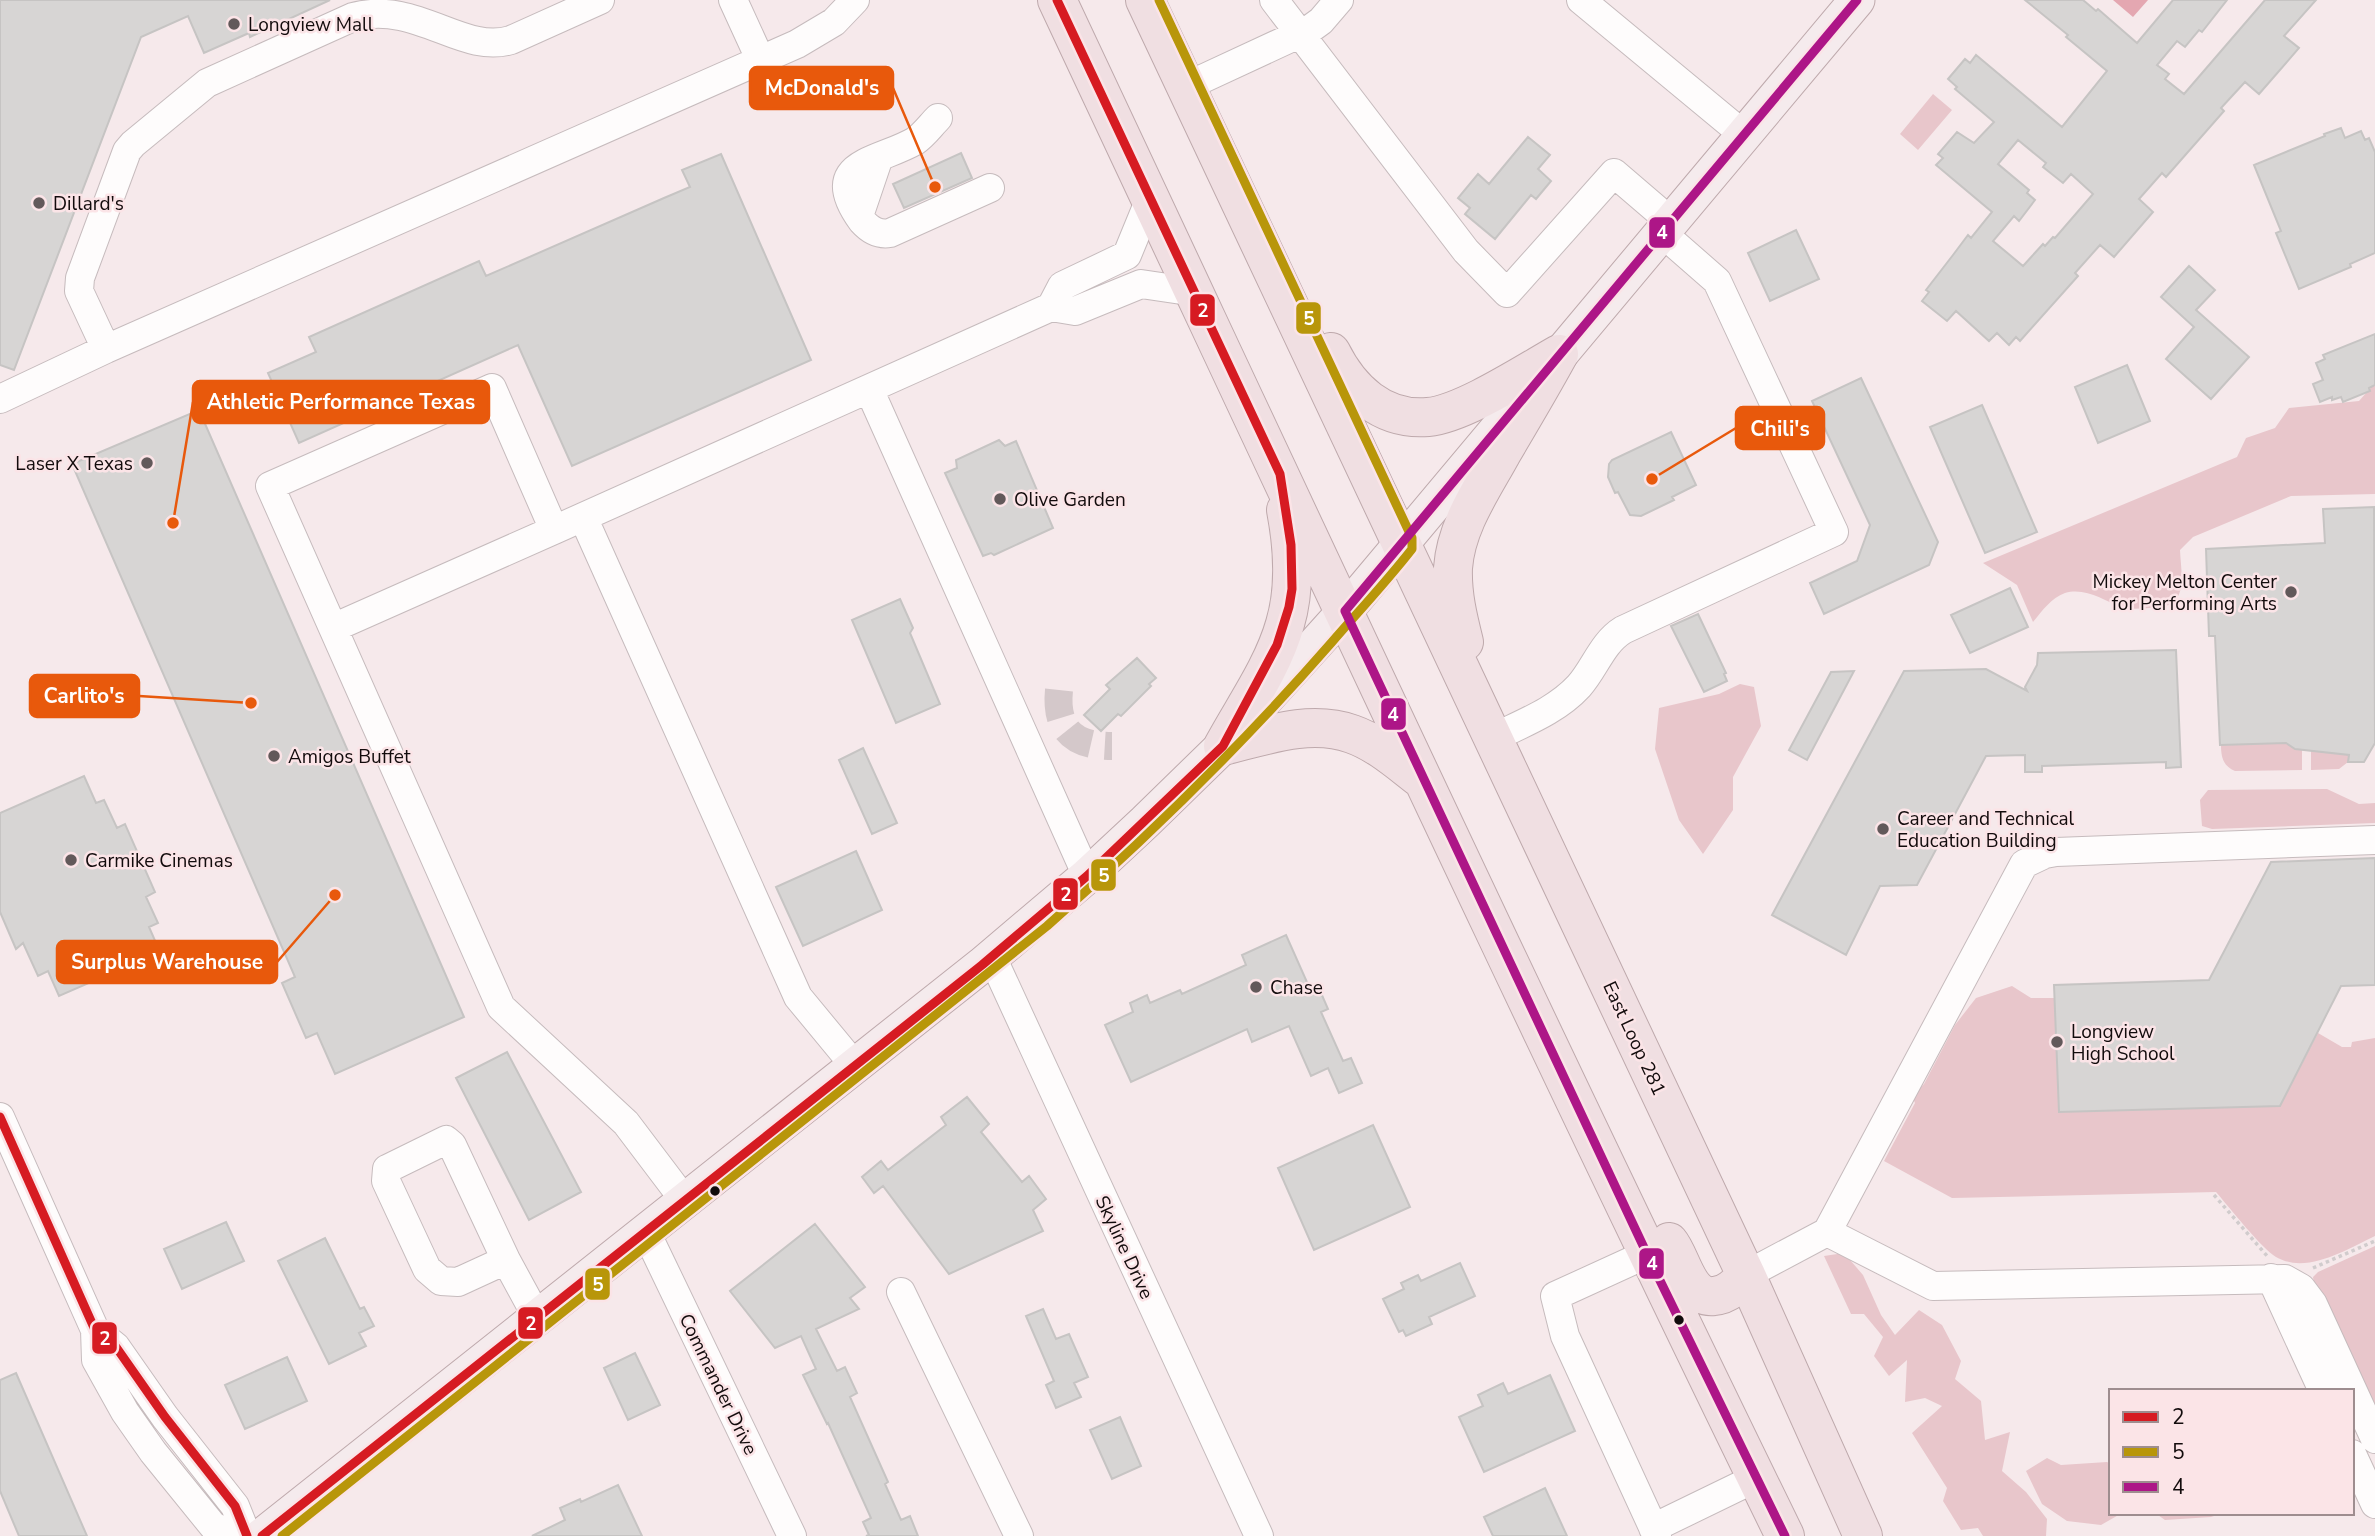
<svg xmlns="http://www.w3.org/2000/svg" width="2375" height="1536" viewBox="0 0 2375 1536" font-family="'Nunito Sans',sans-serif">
  <rect width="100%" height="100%" fill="#f6e9eb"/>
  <!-- green -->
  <path fill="#e8c6cb" d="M 1933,94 L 1952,110 L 1918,150 L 1900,134 Z
    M 2375,383 L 2375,494 L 2291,496 L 2193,537 L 2180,550 C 2181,575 2190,607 2154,608 C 2144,608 2131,610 2122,607 C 2104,601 2086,587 2065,593 C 2051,598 2043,610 2033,622 L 2017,585 L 1983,563 L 2237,457 L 2246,438 L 2275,428 L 2289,408 L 2359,401 Z
    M 1740,684 L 1754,687 L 1761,726 L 1733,777 L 1733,810 L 1703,854 L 1679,820 L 1655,749 L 1659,708 L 1719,694 Z
    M 2286,743 L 2295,749 L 2302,750 L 2302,770 L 2235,771 C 2223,766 2221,757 2221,745 Z
    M 2311,751 L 2349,753 L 2348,762 L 2339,769 L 2311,770 Z
    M 2327,789 L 2359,804 L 2375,803 L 2375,823 L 2212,829 L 2202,826 L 2200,800 L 2208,790 Z
    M 2012,986 L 2031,998 L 2055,998 L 2060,1112 L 2280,1106 L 2318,1033 L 2342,1047 L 2351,1047 L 2352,1042 L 2375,1038 L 2375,1236 C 2347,1249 2307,1275 2276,1257 C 2262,1249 2229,1207 2216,1192 L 1952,1198 L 1884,1161 L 1915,1103 L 1912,1096 L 1924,1084 L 1955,1025 L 1976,998 Z
    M 2375,1246 L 2375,1407 L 2314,1283 L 2313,1277 L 2318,1272 Z
    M 1844,1253 L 1863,1275 L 1881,1315 L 1895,1335 L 1919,1310 L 1942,1325 L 1961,1361 L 1955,1379 L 1981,1401 L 1985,1440 L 2010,1432 L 2002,1471 L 2026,1492 L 2047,1519 L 2046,1536 L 1983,1536 L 1978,1528 L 1961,1530 L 1943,1501 L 1947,1488 L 1912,1433 L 1942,1406 L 1925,1398 L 1905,1402 L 1907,1360 L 1889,1376 L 1874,1356 L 1883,1337 L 1864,1314 L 1851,1314 L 1824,1256 Z
    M 2047,1458 L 2061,1465 L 2107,1462 L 2111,1464 L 2111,1513 L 2122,1513 L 2101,1525 L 2067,1521 L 2042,1504 L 2026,1471 Z
    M 2155,1513 L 2223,1513 L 2211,1517 L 2165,1520 Z"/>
  <!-- water -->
  <path fill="#e4a7b1" d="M 2113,0 L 2148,0 L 2133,17 Z"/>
  <!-- building -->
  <path fill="#d7d5d4" stroke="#c6c4c3" stroke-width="2" fill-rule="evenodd" d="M 0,0 L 330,0 L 250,37 L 249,33 L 204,53 L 188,16 L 141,37 L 14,370 L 0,365 Z
    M 2025,0 L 2083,0 L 2096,11 L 2098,9 L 2137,43 L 2173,0 L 2227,0 L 2202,32 L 2199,30 L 2185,47 L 2177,41 L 2157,65 L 2169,74 L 2165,79 L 2184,94 L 2265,0 L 2316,0 L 2284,36 L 2299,48 L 2259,94 L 2245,82 L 2221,108 L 2224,111 L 2166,177 L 2162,173 L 2139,199 L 2153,212 L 2114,257 L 2100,245 L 2075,273 L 2078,276 L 2020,341 L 2016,337 L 2009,345 L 1997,333 L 1989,341 L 1956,311 L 1947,321 L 1922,301 L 1929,292 L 1926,290 L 1953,255 L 1968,235 L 1971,238 L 1992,212 L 1936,165 L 1943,158 L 1938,154 L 1957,132 L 1974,143 L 1994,122 L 1955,89 L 1957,87 L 1948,79 L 1965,59 L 1970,63 L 1976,55 L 2062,127 L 2107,71 L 2066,37 L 2068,35 ZM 2018,140 L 2046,163 L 2043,167 L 2063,183 L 2071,174 L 2093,194 L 2055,238 L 2053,237 L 2045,246 L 2043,244 L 2023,266 L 1993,241 L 2014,216 L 2019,221 L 2035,200 L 2027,193 L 2029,190 L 1998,164 Z
    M 2341,128 L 2345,138 L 2361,131 L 2365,140 L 2369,138 L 2375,152 L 2375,253 L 2350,264 L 2351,267 L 2299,289 L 2276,233 L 2281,231 L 2254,165 L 2325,136 L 2324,134 Z
    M 1528,137 L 1550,155 L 1538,169 L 1551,181 L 1536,199 L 1531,195 L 1495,239 L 1465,214 L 1470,208 L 1458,198 L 1478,174 L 1489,184 Z
    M 961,153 L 972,178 L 904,208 L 893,184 Z
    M 721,154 L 811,360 L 572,466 L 518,345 L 299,443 L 268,373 L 316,352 L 309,337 L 479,261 L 486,276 L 664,198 L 690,187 L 682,170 Z
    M 1796,230 L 1819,279 L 1770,301 L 1748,253 Z
    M 2189,266 L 2215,290 L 2196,310 L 2249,357 L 2211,399 L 2166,359 L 2194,327 L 2161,297 Z
    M 2375,334 L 2375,385 L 2369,388 L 2370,391 L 2343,402 L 2341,397 L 2332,400 L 2332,397 L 2320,402 L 2313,384 L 2323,380 L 2316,363 L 2325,359 L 2323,355 Z
    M 2127,365 L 2150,421 L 2098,443 L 2075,387 Z
    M 1861,378 L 1938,542 L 1929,565 L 1824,614 L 1810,583 L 1857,561 L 1870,525 L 1812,401 Z
    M 1982,405 L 2037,532 L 1985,553 L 1930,427 Z
    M 199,410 L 464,1017 L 335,1074 L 317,1033 L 306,1038 L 282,983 L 295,977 L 72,464 Z
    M 1671,432 L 1696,485 L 1672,497 L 1674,500 L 1641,516 L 1630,515 L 1618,492 L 1615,493 L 1608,477 L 1609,464 L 1612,460 Z
    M 999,440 L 1005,446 L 1016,441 L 1053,528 L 994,555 L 991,553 L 983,556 L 945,473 L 957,468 L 956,460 Z
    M 2374,507 L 2375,743 L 2364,762 L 2348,762 L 2349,755 L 2295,749 L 2286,743 L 2220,745 L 2215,636 L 2209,636 L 2206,549 L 2325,543 L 2323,509 Z
    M 2010,588 L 2028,627 L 1970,653 L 1951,615 Z
    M 900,599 L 913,628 L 910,633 L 940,704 L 896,723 L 852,620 Z
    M 1698,614 L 1726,673 L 1724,674 L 1727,681 L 1704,692 L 1671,626 Z
    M 2176,650 L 2181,767 L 2166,768 L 2166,762 L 2042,766 L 2042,772 L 2025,772 L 2025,755 L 1986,756 L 1917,885 L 1880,886 L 1846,955 L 1772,915 L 1904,671 L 1986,669 L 2027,691 L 2025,687 L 2037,665 L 2038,653 Z
    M 1137,658 L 1156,678 L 1149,684 L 1151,686 L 1121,716 L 1118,714 L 1101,731 L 1084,715 L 1110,689 L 1106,685 Z
    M 1854,671 L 1807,760 L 1789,750 L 1831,672 Z
    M 863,748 L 897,823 L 872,834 L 839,760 Z
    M 84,776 L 96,803 L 104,800 L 117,828 L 125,824 L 155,892 L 146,897 L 158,923 L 149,927 L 160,952 L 59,996 L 48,971 L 38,976 L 23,943 L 16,949 L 0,912 L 0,813 Z
    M 856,851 L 882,910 L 803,946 L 776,887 Z
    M 2375,858 L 2375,985 L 2341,986 L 2280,1106 L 2059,1112 L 2054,985 L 2209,980 L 2271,862 Z
    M 1286,935 L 1310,989 L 1318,986 L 1328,1009 L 1321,1012 L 1343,1061 L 1351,1058 L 1362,1083 L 1339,1093 L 1328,1068 L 1311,1076 L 1289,1026 L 1252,1042 L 1247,1029 L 1131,1082 L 1105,1025 L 1133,1012 L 1130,1003 L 1147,995 L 1150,1003 L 1180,990 L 1182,994 L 1246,965 L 1242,955 Z
    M 507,1052 L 581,1192 L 529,1220 L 456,1078 Z
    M 967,1097 L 989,1124 L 981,1132 L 1022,1182 L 1029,1176 L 1046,1199 L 1033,1210 L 1043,1231 L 949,1274 L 883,1186 L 874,1193 L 862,1177 L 881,1161 L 888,1170 L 946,1125 L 941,1117 Z
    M 1373,1125 L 1410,1207 L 1314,1250 L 1278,1168 Z
    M 226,1222 L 244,1261 L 182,1289 L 164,1249 Z
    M 815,1224 L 865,1287 L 850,1298 L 859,1309 L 816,1329 L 837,1371 L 845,1367 L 857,1393 L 850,1397 L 888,1482 L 885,1484 L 901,1520 L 910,1516 L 918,1536 L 866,1536 L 869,1535 L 863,1522 L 871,1518 L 828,1423 L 827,1424 L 803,1375 L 816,1369 L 801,1336 L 775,1348 L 730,1291 Z
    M 325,1238 L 360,1309 L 364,1307 L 374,1326 L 359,1333 L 366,1346 L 329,1364 L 278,1261 Z
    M 1460,1263 L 1475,1296 L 1429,1317 L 1432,1324 L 1406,1336 L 1403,1330 L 1399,1332 L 1383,1299 L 1404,1289 L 1401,1283 L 1418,1275 L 1421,1281 Z
    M 1043,1309 L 1056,1339 L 1069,1334 L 1088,1377 L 1074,1383 L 1081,1397 L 1056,1408 L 1046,1385 L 1054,1381 L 1026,1316 Z
    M 635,1353 L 660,1405 L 628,1420 L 604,1368 Z
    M 287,1357 L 307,1401 L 245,1429 L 225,1385 Z
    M 16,1373 L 87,1536 L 19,1536 L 0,1491 L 0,1380 Z
    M 1550,1375 L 1575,1431 L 1484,1472 L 1459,1417 L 1483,1406 L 1478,1395 L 1503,1383 L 1508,1394 Z
    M 1120,1417 L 1141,1466 L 1112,1479 L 1090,1430 Z
    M 618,1485 L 642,1536 L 532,1536 L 565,1520 L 560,1508 L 580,1499 L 581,1502 Z
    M 1545,1488 L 1567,1536 L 1493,1536 L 1484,1517 Z"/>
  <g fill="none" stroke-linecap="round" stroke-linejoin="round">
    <!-- minor-tunnel -->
    <path stroke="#d4c8ca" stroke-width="28" stroke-dasharray="28 14" stroke-linecap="butt" d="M 1059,690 C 1055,730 1074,746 1112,746"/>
    <defs>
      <path id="minor" d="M 733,0 L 760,59
        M 1274,0 L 1466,251 L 1507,293 L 1614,173 L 1670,221
        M 1581,0 L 1744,135
        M 1185,87 L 1310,29 L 1321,21 L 1339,0
        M 938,118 C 931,125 924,135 915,141 C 877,163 819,162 862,221 C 870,230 878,235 890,233 L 990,188
        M 1150,199 L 1127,255 L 1062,286 L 1051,307 L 1075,311 L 1141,284 L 1195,292
        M 859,216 L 879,157
        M 106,349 L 79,291 L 80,278 L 127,151 L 133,144 L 207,83 L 353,17 C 417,0 462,55 511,40 L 600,0
        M 869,389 L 1087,876
        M 0,399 L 106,349 L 797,44 L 834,22 L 855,0
        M 583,517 L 798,997 L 855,1066
        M 333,628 L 554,530
        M 1493,738 C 1523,723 1556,711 1579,686 C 1595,668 1602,643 1623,630 L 1834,532 L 1717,281 L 1661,232
        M 992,957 L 1259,1536
        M 0,1117 L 95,1330 L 96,1360 L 125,1412 L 153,1452 L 213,1526 L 232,1536
        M 387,1169 L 446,1140 L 452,1145 L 506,1260 L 537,1317
        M 387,1169 L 386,1181 L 427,1269 L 441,1281 L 458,1282 L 506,1260
        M 685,1201 L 626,1123 L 501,1007 L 270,486 L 492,388 L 554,530 L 1051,307
        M 646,1232 L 792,1536
        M 1827,1232 L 2024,864 L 2045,854 L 2056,852 L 2375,840
        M 1647,1254 L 1555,1296 L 1565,1336 L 1657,1536
        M 1746,1275 L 1827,1232 L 1933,1286 L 2285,1279 L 2301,1288 L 2313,1304 L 2375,1439
        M 2271,1278 L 2323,1391
        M 901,1292 L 1019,1536
        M 95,1330 L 116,1347 L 165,1417 L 235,1506 L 247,1536
        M 2352,1454 L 2375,1504
        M 1653,1528 L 1756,1478"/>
      <path id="major" d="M 262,1536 L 982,965 L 1087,876 L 1145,822 L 1223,746 L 1345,611 L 1857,0"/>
      <path id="highway" d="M 1057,0 C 1298,513 1536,1027 1785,1536
        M 1145,0 L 1746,1275 L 1863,1536
        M 1331,352 C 1350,390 1382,421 1428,417 C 1463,414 1527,372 1559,354
        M 1464,642 C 1458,618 1452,594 1453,568 C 1456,525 1483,488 1503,451 C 1522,419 1541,387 1559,354
        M 1223,746 C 1244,707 1273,667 1285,624 C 1296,587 1293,547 1286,510
        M 1223,746 C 1264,736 1310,719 1352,734 C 1378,743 1400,763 1421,779
        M 1669,1242 C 1682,1257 1687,1299 1714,1296 C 1728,1295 1737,1285 1746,1275"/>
    </defs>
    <!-- minor casing -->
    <use href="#minor" stroke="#c6bbbd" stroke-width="30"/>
    <!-- major casing -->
    <use href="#major" stroke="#bea9ac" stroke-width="37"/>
    <!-- highway casing -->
    <use href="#highway" stroke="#bea9ac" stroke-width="40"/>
    <!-- path -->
    <path stroke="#d1cccd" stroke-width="3.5" stroke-dasharray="3.5 3.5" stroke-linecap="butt" d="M 2214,1195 L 2268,1257
      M 2313,1268 L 2375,1241"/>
    <!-- minor -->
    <use href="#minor" stroke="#fefcfc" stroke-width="28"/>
    <!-- major -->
    <use href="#major" stroke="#f5ebed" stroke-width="35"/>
    <!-- highway -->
    <use href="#highway" stroke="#f0dfe2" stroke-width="38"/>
    <defs>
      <path id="bus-1" d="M 0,1117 L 95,1330 L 116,1347 L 165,1417 L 235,1506 L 247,1536
        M 262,1536 L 982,965 L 1087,876 L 1223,746 L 1277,645 L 1289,607 L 1292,589 L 1291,545 L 1280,474 L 1057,0"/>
      <path id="bus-2" d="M 282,1536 L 1047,926 C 1148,837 1244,743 1332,642 C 1359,611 1387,581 1412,549 L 1412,538 L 1159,0"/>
      <path id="bus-3" d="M 1785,1536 L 1647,1254 L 1345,611 L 1857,0"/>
    </defs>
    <!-- bus-1 casing -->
    <use href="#bus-1" stroke="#fbe4e7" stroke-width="14"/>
    <!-- bus-2 casing -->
    <use href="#bus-2" stroke="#fbe4e7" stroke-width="14"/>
    <!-- bus-3 casing -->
    <use href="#bus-3" stroke="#fbe4e7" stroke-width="14"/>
    <!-- bus-1 -->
    <use href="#bus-1" stroke="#d61b22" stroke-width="9"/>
    <!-- bus-2 -->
    <use href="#bus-2" stroke="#b8960a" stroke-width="9"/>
    <!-- bus-3 -->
    <use href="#bus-3" stroke="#ad1687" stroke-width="9"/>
  </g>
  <!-- markers -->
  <g fill="#62595a" stroke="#fbe4e7" stroke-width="2.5">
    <circle cx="234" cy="24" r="7"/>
    <circle cx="39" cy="203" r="7"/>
    <circle cx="147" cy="463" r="7"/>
    <circle cx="1000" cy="499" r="7"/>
    <circle cx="2291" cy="592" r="7"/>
    <circle cx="274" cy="756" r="7"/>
    <circle cx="1883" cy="829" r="7"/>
    <circle cx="71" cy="860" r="7"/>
    <circle cx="1256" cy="987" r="7"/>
    <circle cx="2057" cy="1042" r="7"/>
  </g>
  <g fill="#120b0c" stroke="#fbe4e7" stroke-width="2.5">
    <circle cx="715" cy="1191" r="6"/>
    <circle cx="1679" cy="1320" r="6"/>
  </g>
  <g text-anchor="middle" stroke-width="5" stroke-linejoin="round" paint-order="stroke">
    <!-- poi labels -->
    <g font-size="19" fill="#120b0c" stroke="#fbe4e7" text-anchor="start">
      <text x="248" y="31">Longview Mall</text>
      <text x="53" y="210">Dillard's</text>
      <text x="133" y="470" text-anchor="end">Laser X Texas</text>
      <text x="1014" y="506">Olive Garden</text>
      <text x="2277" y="588" text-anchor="end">Mickey Melton Center<tspan x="2277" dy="22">for Performing Arts</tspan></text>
      <text x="288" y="763">Amigos Buffet</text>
      <text x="1897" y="825">Career and Technical<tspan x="1897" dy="22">Education Building</tspan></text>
      <text x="85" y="867">Carmike Cinemas</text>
      <text x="1270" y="994">Chase</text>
      <text x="2071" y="1038">Longview<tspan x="2071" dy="22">High School</tspan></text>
    </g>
    <!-- street labels -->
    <g font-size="19" fill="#120b0c" stroke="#fbe4e7">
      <text transform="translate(1635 1038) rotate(65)" y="7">East Loop 281</text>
      <text transform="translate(1125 1247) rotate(65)" y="7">Skyline Drive</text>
      <text transform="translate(719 1384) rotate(64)" y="7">Commander Drive</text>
    </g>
  </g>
  <!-- callouts -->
  <path fill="none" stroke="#e8590c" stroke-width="2.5" d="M935 187L893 88M173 523L193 402M1652 479L1736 428M251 703L139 696M335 895L277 962"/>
  <g fill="#e8590c" stroke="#fbe4e7" stroke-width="2.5">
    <circle cx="935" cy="187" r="7"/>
    <circle cx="173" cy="523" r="7"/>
    <circle cx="1652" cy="479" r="7"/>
    <circle cx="251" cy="703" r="7"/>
    <circle cx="335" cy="895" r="7"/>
  </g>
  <g fill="#e8590c" stroke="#e8590c" stroke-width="2.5">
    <rect x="750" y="67" width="143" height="42" rx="7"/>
    <rect x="193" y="381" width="296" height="42" rx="7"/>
    <rect x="1736" y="407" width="88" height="42" rx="7"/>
    <rect x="30" y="675" width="109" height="42" rx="7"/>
    <rect x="57" y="941" width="220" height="42" rx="7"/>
  </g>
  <g font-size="21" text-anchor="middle" font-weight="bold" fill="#fff">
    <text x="822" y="95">McDonald's</text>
    <text x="341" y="409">Athletic Performance Texas</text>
    <text x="1780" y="436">Chili's</text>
    <text x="84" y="703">Carlito's</text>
    <text x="167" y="969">Surplus Warehouse</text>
  </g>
  <g stroke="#fbe4e7" stroke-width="2.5">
    <rect x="1648" y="216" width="28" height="33" rx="7" fill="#ad1687"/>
    <rect x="1189" y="293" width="27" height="34" rx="7" fill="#d61b22"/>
    <rect x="1295" y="301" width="27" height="34" rx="7" fill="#b8960a"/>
    <rect x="1380" y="697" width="27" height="34" rx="7" fill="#ad1687"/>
    <rect x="1090" y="858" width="27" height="34" rx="7" fill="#b8960a"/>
    <rect x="1052" y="877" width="27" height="34" rx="7" fill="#d61b22"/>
    <rect x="1638" y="1247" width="27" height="33" rx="7" fill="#ad1687"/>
    <rect x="584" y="1267" width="27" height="34" rx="7" fill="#b8960a"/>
    <rect x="517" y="1306" width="27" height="34" rx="7" fill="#d61b22"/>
    <rect x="91" y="1321" width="27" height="34" rx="7" fill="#d61b22"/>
  </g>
  <g font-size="19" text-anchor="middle" font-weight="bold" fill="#fff">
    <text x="1662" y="239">4</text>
    <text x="1203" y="317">2</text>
    <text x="1309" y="325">5</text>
    <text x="1393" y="721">4</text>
    <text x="1104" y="882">5</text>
    <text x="1066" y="901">2</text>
    <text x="1652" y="1270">4</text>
    <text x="598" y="1291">5</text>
    <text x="531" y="1330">2</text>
    <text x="105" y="1345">2</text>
  </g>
  <!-- legend -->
  <rect x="2109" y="1389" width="245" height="126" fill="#fbe4e7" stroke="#9e8d8f" stroke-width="2"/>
  <rect x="2123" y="1412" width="35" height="10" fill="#d61b22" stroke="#9e8d8f" stroke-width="2"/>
  <text x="2172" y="1424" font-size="21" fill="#120b0c">2</text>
  <rect x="2123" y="1447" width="35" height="10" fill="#b8960a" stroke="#9e8d8f" stroke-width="2"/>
  <text x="2172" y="1459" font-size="21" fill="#120b0c">5</text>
  <rect x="2123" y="1482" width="35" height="10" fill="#ad1687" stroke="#9e8d8f" stroke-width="2"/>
  <text x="2172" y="1494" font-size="21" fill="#120b0c">4</text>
</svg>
